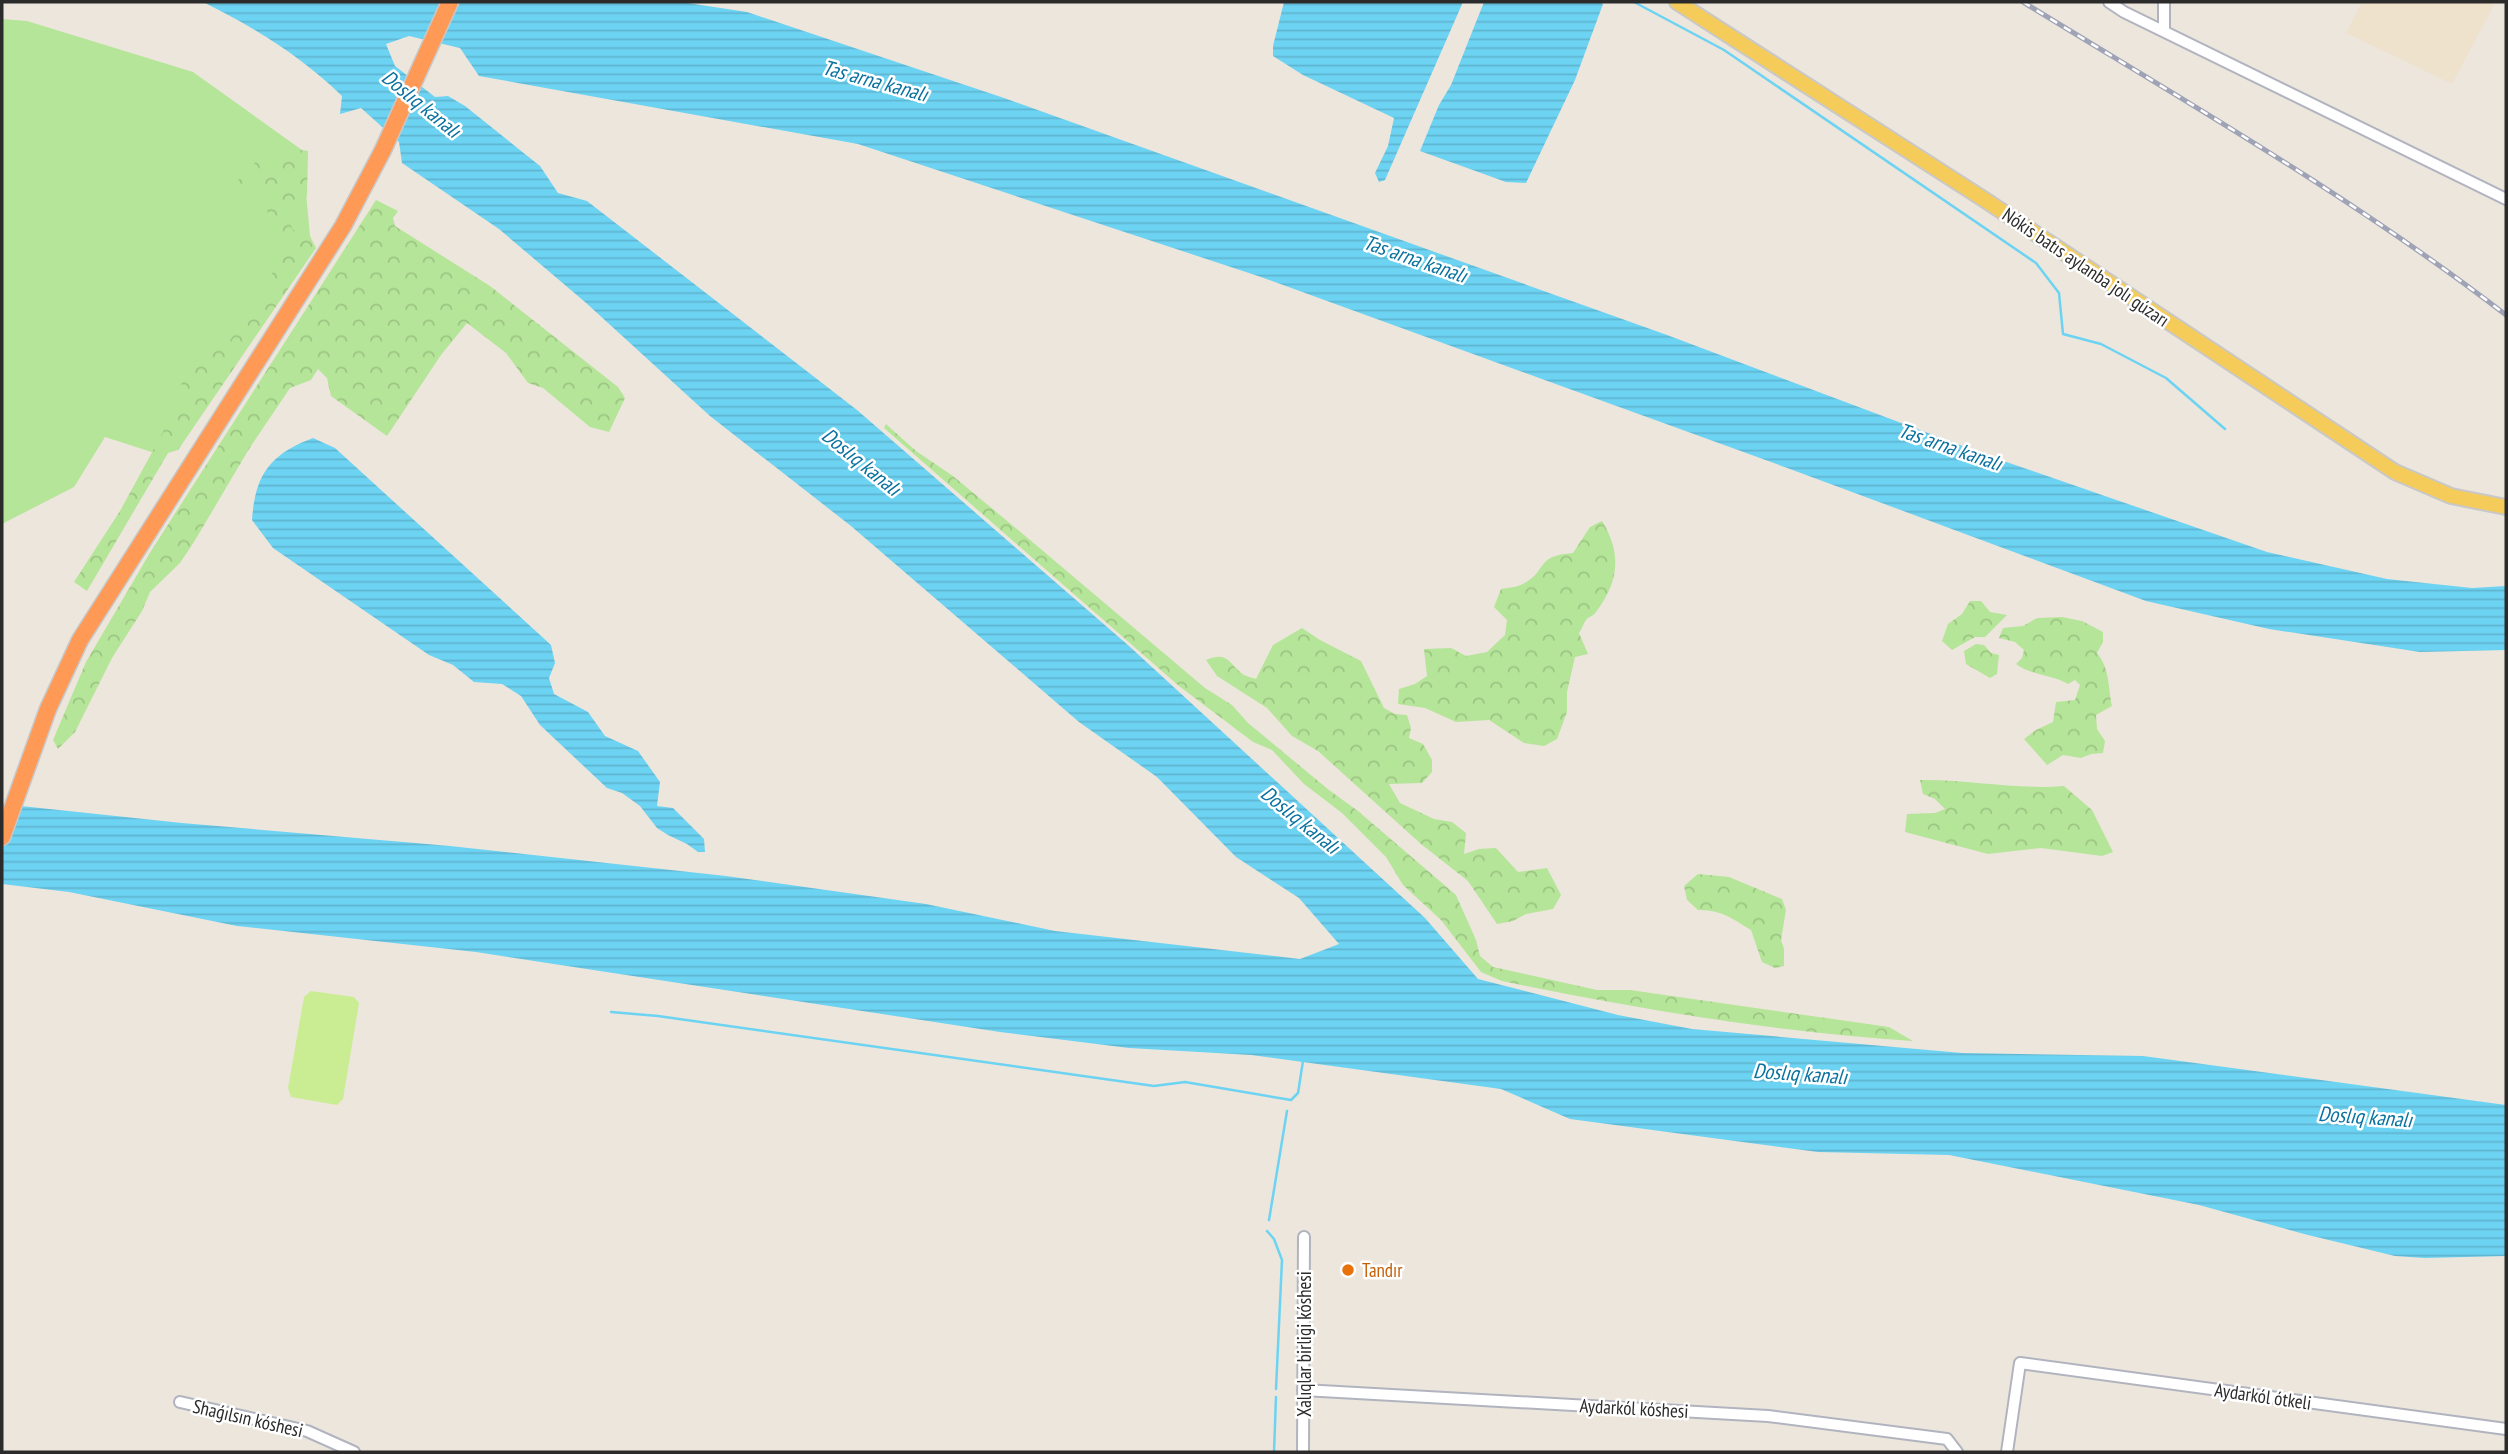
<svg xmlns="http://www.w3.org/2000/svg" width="2508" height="1454" viewBox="0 0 2508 1454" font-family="'PT Sans Narrow',sans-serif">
  <defs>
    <pattern id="forest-crowns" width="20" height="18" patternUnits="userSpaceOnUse" patternTransform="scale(1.75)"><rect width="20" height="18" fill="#b5e598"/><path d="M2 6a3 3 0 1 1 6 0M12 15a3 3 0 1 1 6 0" fill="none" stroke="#9cc583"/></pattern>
    <pattern id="water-rules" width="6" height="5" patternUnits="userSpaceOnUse" patternTransform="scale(1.75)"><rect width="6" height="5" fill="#6dd3f2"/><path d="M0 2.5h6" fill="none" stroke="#5fb5d0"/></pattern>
  </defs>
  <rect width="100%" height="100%" fill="#ede6dd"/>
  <!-- education -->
  <path fill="#efe2cc" d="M 2362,2 L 2488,2 L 2494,5 L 2452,84 L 2346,33 Z"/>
  <!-- grass -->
  <path fill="#b5e598" d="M 2,19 L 27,21 L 193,72 L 302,150 L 310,236 L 161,455 L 105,437 L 74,487 L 2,524 Z"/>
  <!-- forest -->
  <path fill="url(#forest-crowns)" d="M 302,150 L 308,151 L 307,196 L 289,217 C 291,231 296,235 310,236 L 316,248 L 178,450 L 168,453 L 87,591 L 74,582 L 120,511 L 162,434 L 179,396 L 183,377 L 194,358 L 210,341 L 220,346 L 229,342 L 258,299 L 280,259 L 275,226 L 255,188 L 235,182 L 245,175 L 256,161 L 286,157 Z
    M 376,200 L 398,211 L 393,218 L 395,226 L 490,286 L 618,387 L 625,398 L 609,432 L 590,427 L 543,388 L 528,383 L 506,353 L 467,323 L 441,355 L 387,436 L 331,396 L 327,378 L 318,369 L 311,380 L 290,388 L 249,449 L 194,542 L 180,563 L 150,592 L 142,611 L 112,658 L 75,732 L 58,749 L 53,740 L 86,662 L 151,551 Z
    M 886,424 L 916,451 L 953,476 L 1036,545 L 1205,688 L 1232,705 L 1248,723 L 1329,790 L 1358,811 L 1456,895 L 1476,940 L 1480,956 L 1493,967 L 1597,990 L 1630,990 L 1889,1027 L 1913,1041 C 1774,1032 1637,1009 1502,981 L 1481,972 L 1441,920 L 1403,885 L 1386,857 L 1342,813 L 1304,784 L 1272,750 L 1253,742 L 1179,686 L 884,428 Z
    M 1602,521 C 1622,554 1619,581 1596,612 C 1594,615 1591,616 1588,618 C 1584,621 1582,629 1579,633 L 1588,654 L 1575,657 L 1567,692 L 1567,712 L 1557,739 L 1544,746 L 1524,743 L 1489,720 L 1456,722 L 1425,708 L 1398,704 L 1399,689 L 1415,684 L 1427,676 L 1424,649 L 1451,648 L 1466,656 L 1487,652 L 1505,635 L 1507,620 L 1494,607 L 1501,589 C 1507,588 1517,587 1523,584 C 1549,570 1534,556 1573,553 L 1590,527 Z
    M 1970,601 L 1981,601 L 1990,612 L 2007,615 L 1985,637 L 1975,637 L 1952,650 L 1942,641 L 1948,624 L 1962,614 Z
    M 2062,617 L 2082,621 L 2103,632 L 2103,642 L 2097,653 C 2110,669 2108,687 2112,706 L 2096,715 L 2097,729 L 2105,741 L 2103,753 L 2091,754 L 2081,758 L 2063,755 L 2047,765 L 2024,739 L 2036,730 L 2053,722 L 2056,702 L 2075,700 L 2080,685 L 2075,680 L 2068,684 C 2051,674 2032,676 2016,664 L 2022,658 L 2024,650 L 2015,642 L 1999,638 L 2003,628 L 2023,626 L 2037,618 Z
    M 1302,628 L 1320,640 L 1361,661 L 1384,708 L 1395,714 L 1407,715 L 1411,728 L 1409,738 L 1423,744 L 1432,760 L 1432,772 L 1422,783 L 1389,784 L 1400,803 L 1434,819 L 1452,822 L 1466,833 L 1464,854 L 1479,849 L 1496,848 L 1518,872 L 1547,868 L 1561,895 L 1553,909 L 1526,914 L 1513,921 L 1497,924 L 1468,881 L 1421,844 L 1318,751 L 1292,736 L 1267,708 L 1217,676 L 1206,660 C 1226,652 1227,660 1240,672 C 1244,676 1250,677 1256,679 L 1273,645 Z
    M 1976,644 L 1984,645 L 1991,653 L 1999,655 L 1997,674 L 1990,678 L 1966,664 L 1964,651 Z
    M 1920,780 C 1968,779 2016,790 2064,786 L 2092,810 L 2113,852 L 2102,856 L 2041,848 L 1988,854 L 1905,832 L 1907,814 L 1935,813 L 1945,809 L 1935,799 L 1923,794 Z
    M 1698,874 L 1729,877 L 1782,899 L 1786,910 L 1781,940 L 1784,949 L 1784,966 L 1775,968 L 1762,962 L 1751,930 C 1733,919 1720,909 1698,910 L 1687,900 L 1684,886 Z"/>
  <!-- pitch -->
  <path fill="#caed93" d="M 311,991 L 354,997 L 359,1003 L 343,1099 L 337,1105 L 291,1097 L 288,1088 L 304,997 Z"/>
  <!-- water -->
  <path fill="url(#water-rules)" d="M 203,2 L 681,2 L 747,12 L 1004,98 L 1667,335 L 1992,457 L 2267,552 L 2387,579 L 2472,588 L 2506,586 L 2506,650 L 2420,652 L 2269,629 L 2146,601 L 1790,469 L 1261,277 L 858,144 L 479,76 L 460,48 L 409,36 L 386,44 L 395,66 L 435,97 L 448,96 L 465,106 L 540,166 L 558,193 L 587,201 L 857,410 L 1129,646 L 1425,918 L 1478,979 L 1618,1015 L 1692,1029 L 1962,1053 L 2143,1056 L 2506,1105 L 2506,1256 L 2425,1258 L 2395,1256 L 2304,1234 L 2199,1205 L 1949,1155 L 1818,1152 L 1570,1119 L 1501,1089 L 1251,1055 L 1129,1048 L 1000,1032 L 476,952 L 237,926 L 69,892 L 2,884 L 2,804 L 182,823 L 450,846 L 726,876 L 926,904 L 1055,931 L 1300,959 L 1339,944 L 1299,898 L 1236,857 L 1157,777 L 1079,722 L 851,526 L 710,416 L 585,302 L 499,229 L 402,163 L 399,142 L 361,108 L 340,114 L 342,96 C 302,57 252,26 203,2 Z
    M 1284,2 L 1463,2 L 1385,180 L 1379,182 L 1375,173 L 1388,146 L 1394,118 L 1303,75 L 1273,56 L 1273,46 Z
    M 1484,2 L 1600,2 L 1603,4 L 1575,80 L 1526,183 L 1506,182 L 1420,151 L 1439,105 L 1451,85 Z
    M 313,438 L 335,448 L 551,645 L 555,663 L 549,678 L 554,694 L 588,712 L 605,736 L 638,751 L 660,782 L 657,806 L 673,808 L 704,839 L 705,852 L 698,852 L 687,844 L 668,835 L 657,828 L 640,806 L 622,793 L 607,788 L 540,725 L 521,696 L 502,684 L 474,682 L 453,665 L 429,655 L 273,548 L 252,520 C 255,475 270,454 313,438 Z"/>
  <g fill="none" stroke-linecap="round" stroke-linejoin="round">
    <!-- stream -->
    <path stroke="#6dd3f2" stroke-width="2.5" d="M 1634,2 L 1724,50 L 2036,263 L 2059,293 L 2063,334 L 2101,344 L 2166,378 L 2225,429
      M 611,1012 L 658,1016 L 1154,1086 L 1185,1082 L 1291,1100 L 1298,1093 L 1303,1061
      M 1269,1220 L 1287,1111
      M 1267,1231 L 1274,1239 L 1282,1260 L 1276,1389
      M 1274,1452 L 1276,1397"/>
    <defs>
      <path id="minor" d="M 2109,2 L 2124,12 L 2506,199
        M 2164,2 L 2164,31
        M 1303,1390 L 1768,1416 L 1947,1439 L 1957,1452
        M 180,1402 L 307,1431 L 354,1452
        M 1303,1452 L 1304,1237
        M 2007,1452 L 2020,1363 L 2506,1429"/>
      <path id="major" d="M 1677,2 L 1985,200 L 2395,472 L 2451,496 L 2506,507"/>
      <path id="highway" d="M 2,837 L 48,709 L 80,640 L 343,226 L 383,150 L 450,2"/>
    </defs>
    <!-- minor casing -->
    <use href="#minor" stroke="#b1b4bf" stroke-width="14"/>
    <!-- major casing -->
    <use href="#major" stroke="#c8c8c8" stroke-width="18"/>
    <!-- highway casing -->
    <use href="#highway" stroke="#c8c8c8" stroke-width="19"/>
    <!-- minor -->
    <use href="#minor" stroke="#fff" stroke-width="10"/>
    <!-- major -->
    <use href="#major" stroke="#f5cb5a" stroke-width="14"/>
    <!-- highway -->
    <use href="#highway" stroke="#ff9956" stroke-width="16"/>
    <defs>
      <path id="rail" d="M 2023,2 C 2186,102 2354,198 2506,315"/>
    </defs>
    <!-- rail casing -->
    <use href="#rail" stroke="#9fa3b6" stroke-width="5"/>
    <!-- rail -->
    <use href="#rail" stroke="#fff" stroke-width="2.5" stroke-dasharray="8" stroke-linecap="butt"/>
  </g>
  <!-- markers -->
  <circle fill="#e8710a" stroke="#fff" stroke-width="2.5" cx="1348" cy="1270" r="7"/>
  <g text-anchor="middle" stroke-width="5" stroke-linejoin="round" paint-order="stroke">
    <!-- street labels -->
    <g font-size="19" fill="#2b2b2b" stroke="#fff">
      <text transform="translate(2086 267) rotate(34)" y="7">Nókis batıs aylanba jolı gúzarı</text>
      <text transform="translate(1304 1344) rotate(-90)" y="7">Xalıqlar birligi kóshesi</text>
      <text transform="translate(2263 1396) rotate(8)" y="7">Aydarkól ótkeli</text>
      <text transform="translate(1634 1408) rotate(3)" y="7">Aydarkól kóshesi</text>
      <text transform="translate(248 1418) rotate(13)" y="7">Shaǵılsın kóshesi</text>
    </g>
    <!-- food labels -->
    <g font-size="19" fill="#c56008" stroke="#fff" text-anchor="start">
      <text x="1362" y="1277">Tandır</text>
    </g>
    <!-- water labels -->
    <g font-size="21" font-style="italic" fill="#0a72a0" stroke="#fff">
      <text transform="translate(875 81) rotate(15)" y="7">Tas arna kanalı</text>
      <text transform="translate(421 104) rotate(39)" y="7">Doslıq kanalı</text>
      <text transform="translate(1415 259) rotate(19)" y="7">Tas arna kanalı</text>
      <text transform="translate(1950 447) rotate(19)" y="7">Tas arna kanalı</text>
      <text transform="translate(861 462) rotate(39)" y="7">Doslıq kanalı</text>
      <text transform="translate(1300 820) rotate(39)" y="7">Doslıq kanalı</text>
      <text transform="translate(1800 1074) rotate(4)" y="7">Doslıq kanalı</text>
      <text transform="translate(2365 1117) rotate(4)" y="7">Doslıq kanalı</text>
    </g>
  </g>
  <!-- border -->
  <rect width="2508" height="1454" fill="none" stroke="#2b2b2b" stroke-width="7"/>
</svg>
